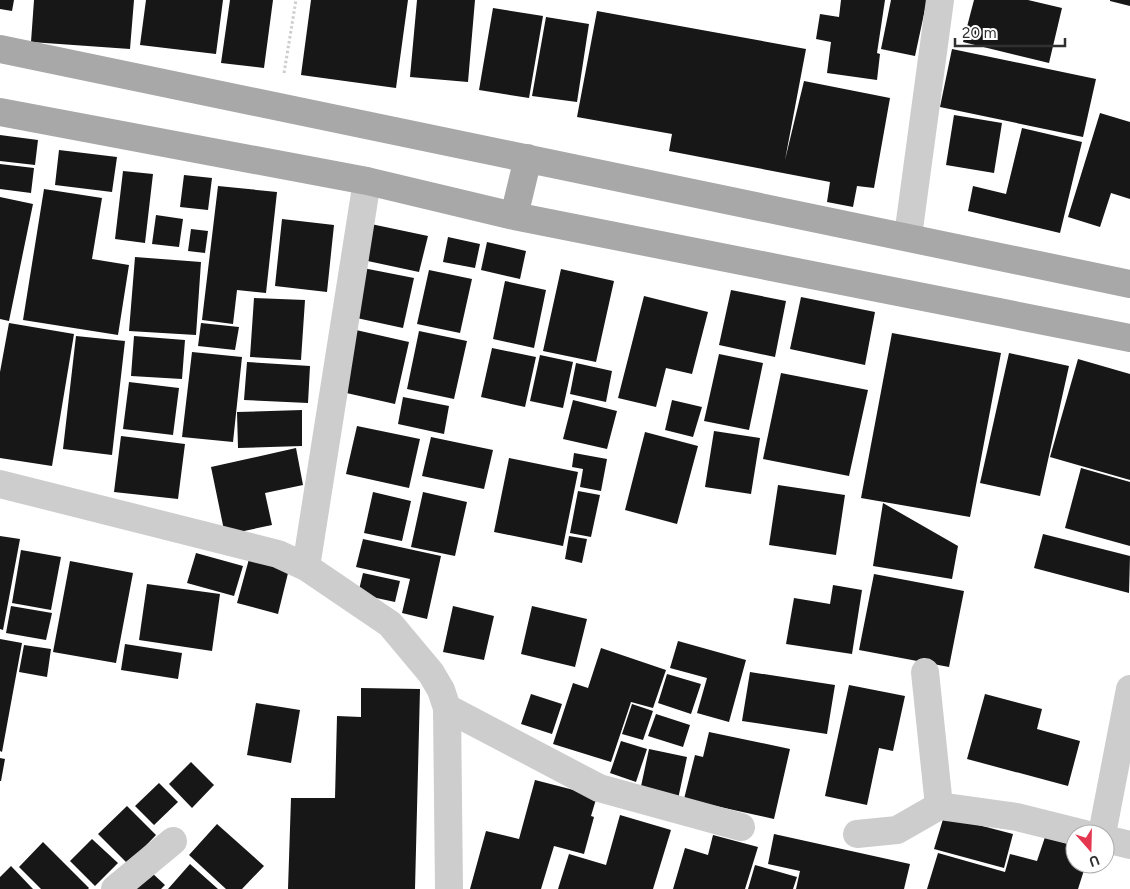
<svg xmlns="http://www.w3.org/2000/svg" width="1130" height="889" viewBox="0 0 1130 889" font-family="Figtree,sans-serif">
  <rect width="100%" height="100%" fill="#fff"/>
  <!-- building -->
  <path fill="#171717" d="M 0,0 L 14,0 L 12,11 L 0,9 Z
    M 34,0 L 134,0 L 130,49 L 31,42 Z
    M 146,0 L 223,0 L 216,54 L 140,45 Z
    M 230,0 L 273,0 L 264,68 L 221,63 Z
    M 311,0 L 408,0 L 396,88 L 301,75 Z
    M 417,0 L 475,0 L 468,82 L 410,77 Z
    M 841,0 L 885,0 L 877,53 L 880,54 L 877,80 L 827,73 L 831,42 L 816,39 L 820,14 L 839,17 Z
    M 891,0 L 927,0 L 915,56 L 881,49 Z
    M 974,0 L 1028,0 L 1062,8 L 1049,63 L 963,42 Z
    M 1110,0 L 1130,0 L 1130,6 L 1110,1 Z
    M 493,8 L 543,16 L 529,98 L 479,90 Z
    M 597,11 L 806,49 L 785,160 L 804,81 L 890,98 L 874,188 L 857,186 L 853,207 L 827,202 L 830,182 L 669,151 L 672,134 L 577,117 Z
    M 546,17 L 589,24 L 577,102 L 532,96 Z
    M 952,49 L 1096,79 L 1083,137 L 940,107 Z
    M 1100,113 L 1130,122 L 1130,199 L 1111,193 L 1100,227 L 1068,217 Z
    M 954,115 L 1002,123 L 994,173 L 946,165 Z
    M 1022,128 L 1082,142 L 1060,233 L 968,211 L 973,186 L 1006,194 Z
    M 0,135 L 38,140 L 35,165 L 0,161 Z
    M 59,150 L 117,157 L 112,192 L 55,185 Z
    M 0,164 L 34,168 L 31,193 L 0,189 Z
    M 123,171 L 153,174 L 145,243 L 115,239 Z
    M 184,175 L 212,178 L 208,210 L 180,207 Z
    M 218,186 L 277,192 L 266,293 L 237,290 L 233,324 L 202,320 Z
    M 44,189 L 102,198 L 92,259 L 129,265 L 118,335 L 23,320 Z
    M 0,197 L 33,204 L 9,321 L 0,319 Z
    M 156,215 L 183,219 L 179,247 L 152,244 Z
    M 282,219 L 334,225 L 327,292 L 275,286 Z
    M 371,224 L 428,236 L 419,272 L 363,260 Z
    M 191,229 L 208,231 L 205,253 L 188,251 Z
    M 448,237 L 480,244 L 475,268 L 443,262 Z
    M 487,242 L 526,251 L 520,279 L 481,270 Z
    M 135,257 L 201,262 L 196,335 L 129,331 Z
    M 363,268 L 414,278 L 403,328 L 352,317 Z
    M 561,269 L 614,281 L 596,362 L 543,351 Z
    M 429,270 L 472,279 L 460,333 L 417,324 Z
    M 505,281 L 546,290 L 534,348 L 493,339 Z
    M 731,290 L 786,301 L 775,357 L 719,345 Z
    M 644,296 L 708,312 L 692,374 L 666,368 L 656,407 L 618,398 Z
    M 801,297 L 875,312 L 865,365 L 790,349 Z
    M 254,298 L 305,300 L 301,360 L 250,357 Z
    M 9,323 L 74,334 L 52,466 L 0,458 L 0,372 Z
    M 201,323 L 239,327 L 235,350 L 198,346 Z
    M 356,330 L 409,342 L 395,404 L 342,392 Z
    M 419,331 L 467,341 L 454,399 L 407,389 Z
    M 892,333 L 1001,353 L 970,517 L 861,498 Z
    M 76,336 L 125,341 L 112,455 L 63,449 Z
    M 134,336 L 185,340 L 182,379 L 131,376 Z
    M 492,348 L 536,357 L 525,407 L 481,397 Z
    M 192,352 L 242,357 L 233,442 L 182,437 Z
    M 1009,353 L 1069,366 L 1040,496 L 980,483 Z
    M 719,354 L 763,363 L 749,430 L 704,421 Z
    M 540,355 L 573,362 L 563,408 L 530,401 Z
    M 1078,359 L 1130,374 L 1130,480 L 1050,457 Z
    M 247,362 L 310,366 L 308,403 L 244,400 Z
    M 576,363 L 612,371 L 606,402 L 570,394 Z
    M 781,373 L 868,390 L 849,476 L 763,459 Z
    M 129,382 L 179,388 L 173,435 L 123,429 Z
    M 403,397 L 449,406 L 444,434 L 398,424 Z
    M 573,400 L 617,411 L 607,449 L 563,439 Z
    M 672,400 L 702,407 L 693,437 L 665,430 Z
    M 302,410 L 302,446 L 238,448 L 237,412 Z
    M 357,426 L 420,439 L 409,488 L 346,474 Z
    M 714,431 L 760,438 L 751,494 L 705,487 Z
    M 645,432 L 698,446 L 677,524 L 625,510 Z
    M 121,436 L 185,444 L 178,499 L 114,492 Z
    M 431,437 L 493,450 L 484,489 L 422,476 Z
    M 296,448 L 303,485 L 265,493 L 272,525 L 225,535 L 211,467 Z
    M 574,453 L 607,459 L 601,491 L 580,487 L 583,469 L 572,467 Z
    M 509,458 L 578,472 L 563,546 L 494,532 Z
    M 1081,468 L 1130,482 L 1130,546 L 1065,528 Z
    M 778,485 L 845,495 L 836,555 L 769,545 Z
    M 578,491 L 600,495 L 591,537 L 570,533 Z
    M 373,492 L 411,501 L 402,541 L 364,533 Z
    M 423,492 L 467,502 L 455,556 L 411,547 Z
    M 883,503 L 958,546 L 952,579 L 873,566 Z
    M 1043,534 L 1130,556 L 1129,593 L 1034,568 Z
    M 0,536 L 20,539 L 3,630 L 0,629 Z
    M 569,536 L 587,539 L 582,563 L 565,559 Z
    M 363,539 L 441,556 L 427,619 L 402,613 L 410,579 L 356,567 Z
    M 21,550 L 61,557 L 51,610 L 12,603 Z
    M 196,553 L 243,566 L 234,596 L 187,583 Z
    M 249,559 L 289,569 L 278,614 L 237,603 Z
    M 70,561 L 133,573 L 116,663 L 53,652 Z
    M 363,573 L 400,581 L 395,602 L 358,594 Z
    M 874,574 L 964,591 L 949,667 L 859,650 Z
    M 147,584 L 220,594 L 212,651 L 139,640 Z
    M 833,585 L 862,590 L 852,654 L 786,644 L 794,598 L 830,604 Z
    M 11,606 L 52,613 L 46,640 L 6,633 Z
    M 453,606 L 494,616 L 484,660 L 443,652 Z
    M 532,606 L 587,619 L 575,667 L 521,654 Z
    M 0,639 L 22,643 L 2,752 L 0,751 Z
    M 678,641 L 746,660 L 729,722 L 697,713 L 707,678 L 670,668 Z
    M 125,644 L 182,653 L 178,679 L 121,670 Z
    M 24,645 L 51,649 L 47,677 L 19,672 Z
    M 601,648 L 666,670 L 653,708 L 631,702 L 611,762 L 553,744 L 573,683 L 588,688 Z
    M 750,672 L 835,685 L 827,734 L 742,721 Z
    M 667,674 L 701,684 L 691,714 L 658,703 Z
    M 849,685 L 905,696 L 893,751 L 879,748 L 867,805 L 825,796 Z
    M 361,688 L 420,689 L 415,889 L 288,889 L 291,798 L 335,798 L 337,716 L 361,717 Z
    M 531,694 L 562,704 L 552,734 L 521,724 Z
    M 985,694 L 1042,709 L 1037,729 L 1080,741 L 1068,786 L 967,759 Z
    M 256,703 L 300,710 L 291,763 L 247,755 Z
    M 632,704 L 653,711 L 643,740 L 622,734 Z
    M 656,714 L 690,725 L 683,747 L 648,736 Z
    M 709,732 L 790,749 L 774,819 L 684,799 L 695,755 L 703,757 Z
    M 621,741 L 647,749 L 636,782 L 610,773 Z
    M 649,749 L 687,757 L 678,799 L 640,791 Z
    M 0,758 L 5,759 L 1,781 L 0,781 Z
    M 191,762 L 214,785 L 192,808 L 169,784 Z
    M 535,780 L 597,796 L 591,816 L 594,817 L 584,854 L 554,846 L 541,889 L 470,889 L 486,831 L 519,839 Z
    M 159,783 L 178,802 L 154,825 L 135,806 Z
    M 127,806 L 156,835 L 128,864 L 98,834 Z
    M 620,815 L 671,830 L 653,889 L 558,889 L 569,854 L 606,865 Z
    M 944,816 L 1013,834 L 1004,868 L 934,849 Z
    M 217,824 L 264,866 L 242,889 L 226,889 L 189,855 Z
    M 774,834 L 910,864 L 904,889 L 796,889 L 800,871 L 768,864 Z
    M 713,835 L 758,847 L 745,889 L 673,889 L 685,848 L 708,855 Z
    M 1045,837 L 1075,846 L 1075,864 L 1086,864 L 1078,889 L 927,889 L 938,853 L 1005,872 L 1010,854 L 1037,861 Z
    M 92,839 L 118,863 L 95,886 L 70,861 Z
    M 43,842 L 89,888 L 88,889 L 41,889 L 19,867 Z
    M 190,864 L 218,889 L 168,889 Z
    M 755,865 L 797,877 L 793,889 L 748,889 Z
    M 11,866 L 33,889 L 0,889 L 0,877 Z
    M 151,872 L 165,885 L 161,889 L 136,889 Z"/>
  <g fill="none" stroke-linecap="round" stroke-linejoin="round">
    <!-- path -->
    <path stroke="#cdcdcd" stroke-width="3" stroke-dasharray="2.5 2.5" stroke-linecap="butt" d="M 284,73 L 296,0"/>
    <!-- street -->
    <path stroke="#cdcdcd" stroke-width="28" d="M 908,236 L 940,0
      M 0,484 L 278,554 L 306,567 L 390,624 L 431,673 L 441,690 L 447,708 L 449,889
      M 306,567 L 367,181
      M 925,672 L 939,806
      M 447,708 L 599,788 L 741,827
      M 857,834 L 897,830 L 939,806 L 1017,817 L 1085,834
      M 1102,834 L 1130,689
      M 1105,839 L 1130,845
      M 115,889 L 173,841"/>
    <!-- primary -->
    <path stroke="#a8a8a8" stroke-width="28" d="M 0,49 L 1130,284
      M 0,112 L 367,181 L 514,216 L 1130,338
      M 514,216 L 528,158"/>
  </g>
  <!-- north arrow -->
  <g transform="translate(1090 849) rotate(160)"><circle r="24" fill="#ffffff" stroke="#acacac"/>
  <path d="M0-4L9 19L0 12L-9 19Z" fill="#e4364f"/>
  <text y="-8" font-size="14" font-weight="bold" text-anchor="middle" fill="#303030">U</text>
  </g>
  <!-- scale -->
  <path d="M955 38v8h110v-8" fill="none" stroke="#303030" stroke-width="2.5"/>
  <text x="962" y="38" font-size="15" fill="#303030" stroke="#ffffff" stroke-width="4" paint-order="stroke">20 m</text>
</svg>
